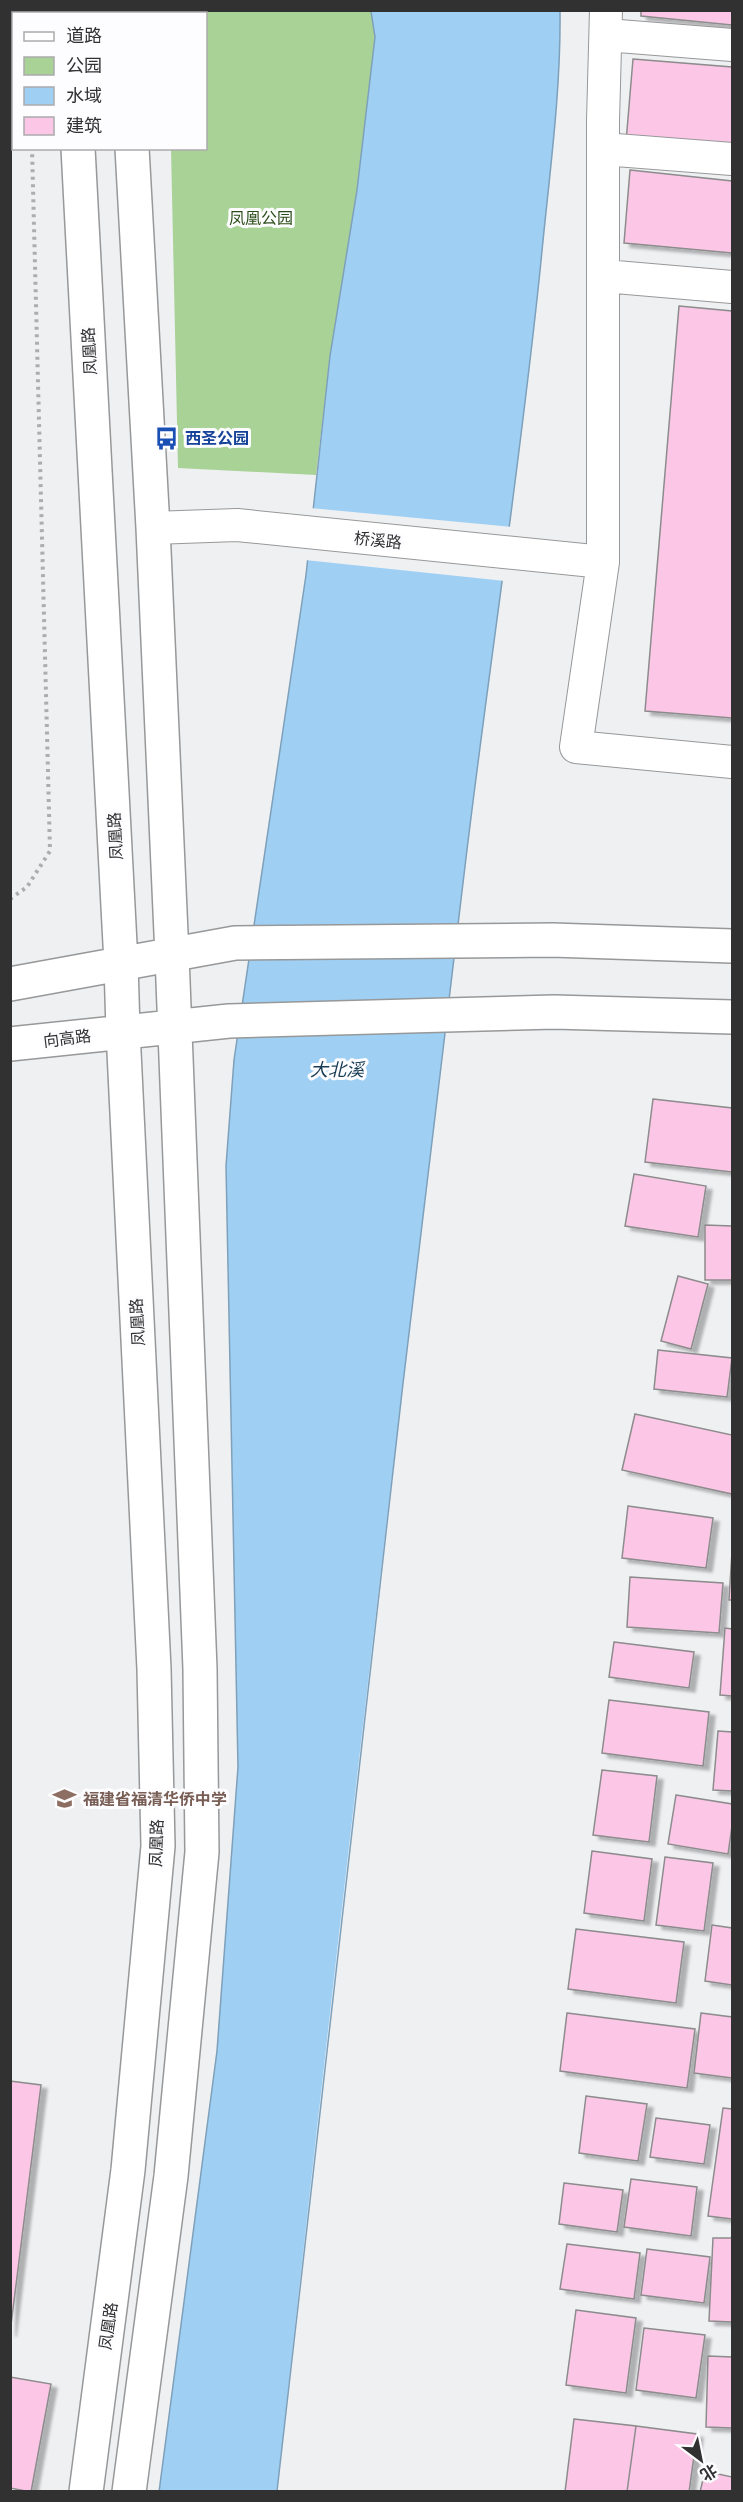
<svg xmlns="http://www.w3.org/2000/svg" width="743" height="2502" viewBox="0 0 743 2502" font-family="'PT Sans','Noto Sans SC',sans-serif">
  <defs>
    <filter id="shadow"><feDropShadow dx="6" dy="4" stdDeviation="1.5" flood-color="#0004"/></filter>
  </defs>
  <rect width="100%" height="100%" fill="#eff0f2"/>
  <!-- green -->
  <path fill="#a9d297" d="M 168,11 L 371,11 L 375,37 L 357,190 L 330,356 L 316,475 L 178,468 L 171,149 L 206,148 L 206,14 L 168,13 Z"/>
  <!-- water -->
  <path fill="#9fd0f4" stroke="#7ea0ba" stroke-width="1.5" d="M 371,11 L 560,11 C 561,94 549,177 541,261 C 521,460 490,659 466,858 C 400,1402 336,1947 277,2491 L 159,2492 L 217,2051 L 238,1767 L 226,1166 L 234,1060 L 306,575 L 330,356 L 357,190 L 375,37 Z"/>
  <!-- pier -->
  <path fill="#eff0f2" d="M 310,508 L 512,527 L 505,581 L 305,560 Z"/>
  <!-- building -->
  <path fill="#fcc7e7" stroke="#8d8c8c" stroke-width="1.5" filter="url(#shadow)" d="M 10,10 L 16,10 L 16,14 L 14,14 L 14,47 L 10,47 Z
    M 641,10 L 732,10 L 732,25 L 641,16 Z
    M 633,59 L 732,67 L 732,150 L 626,142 Z
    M 630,170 L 732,181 L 732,253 L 624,243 Z
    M 679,306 L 732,311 L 732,718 L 645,711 Z
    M 653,1099 L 732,1108 L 732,1172 L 645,1162 Z
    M 634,1174 L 706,1186 L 698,1237 L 625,1226 Z
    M 705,1225 L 732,1226 L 732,1280 L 705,1280 Z
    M 678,1276 L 708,1284 L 691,1349 L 661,1341 Z
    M 658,1350 L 732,1358 L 727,1397 L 654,1389 Z
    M 635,1414 L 732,1435 L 732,1494 L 622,1470 Z
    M 628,1506 L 713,1518 L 706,1568 L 622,1558 Z
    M 732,1552 L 732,1600 L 729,1600 Z
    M 630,1577 L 723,1583 L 719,1633 L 627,1627 Z
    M 725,1628 L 732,1629 L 732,1696 L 720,1695 Z
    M 614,1642 L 694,1652 L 689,1688 L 609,1677 Z
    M 609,1700 L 709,1712 L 703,1766 L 602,1753 Z
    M 718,1731 L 732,1732 L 732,1791 L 713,1790 Z
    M 602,1770 L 657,1776 L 649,1842 L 593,1835 Z
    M 676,1795 L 732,1804 L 732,1826 L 728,1854 L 668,1844 Z
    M 592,1851 L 652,1859 L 644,1921 L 584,1913 Z
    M 665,1857 L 713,1863 L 704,1931 L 656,1925 Z
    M 712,1925 L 732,1928 L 732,1985 L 705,1981 Z
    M 576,1929 L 684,1942 L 676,2003 L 568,1989 Z
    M 567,2013 L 695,2029 L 687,2088 L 560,2071 Z
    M 701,2013 L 732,2017 L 732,2078 L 694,2073 Z
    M 10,2081 L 41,2085 L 10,2333 Z
    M 586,2096 L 647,2104 L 638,2161 L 579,2153 Z
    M 723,2108 L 732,2109 L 732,2219 L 708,2216 Z
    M 656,2118 L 710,2125 L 704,2164 L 650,2157 Z
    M 631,2179 L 697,2187 L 691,2236 L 624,2227 Z
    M 564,2183 L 623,2190 L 617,2232 L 559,2224 Z
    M 713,2238 L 732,2238 L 732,2322 L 709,2321 Z
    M 567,2244 L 640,2253 L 634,2299 L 560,2289 Z
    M 647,2249 L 710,2257 L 704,2303 L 641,2295 Z
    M 576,2310 L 636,2318 L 626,2393 L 566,2385 Z
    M 644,2328 L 705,2335 L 696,2398 L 636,2390 Z
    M 708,2356 L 732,2357 L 732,2428 L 706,2427 Z
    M 10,2377 L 51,2384 L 31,2492 L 10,2488 Z
    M 574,2419 L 636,2426 L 627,2492 L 565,2492 Z
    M 636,2426 L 697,2434 L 689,2492 L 627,2492 Z
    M 705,2471 L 732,2477 L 732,2492 L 700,2492 Z"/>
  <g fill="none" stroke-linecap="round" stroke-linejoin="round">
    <defs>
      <path id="minor" d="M 606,10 L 603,121 L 603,562 L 576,747 L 732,762
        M 606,35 L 732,45
        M 603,149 L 732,159
        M 604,276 L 732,287
        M 153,528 L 237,525 L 603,562"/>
      <path id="tertiary" d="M 70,10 L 70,14
        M 124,10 L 124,14
        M 78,148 L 121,963 L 123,1031 L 154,1669 L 158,1846 L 128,2170 L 86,2492
        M 10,984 L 235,943 L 552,940 L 732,946
        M 10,1044 L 229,1021 L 554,1012 L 732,1017
        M 129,2492 L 171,2176 L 202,1852 L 200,1669 L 172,956 L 153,528 L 132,148"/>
    </defs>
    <!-- minor casing -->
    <use href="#minor" stroke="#979899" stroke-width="34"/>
    <!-- tertiary casing -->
    <use href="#tertiary" stroke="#979899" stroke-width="36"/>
    <!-- path -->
    <path stroke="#acadaf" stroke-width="4" stroke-dasharray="3 4.5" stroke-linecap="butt" d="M 26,10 L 26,14
      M 10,899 L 27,887 L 50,851 L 32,148"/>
    <!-- minor -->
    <use href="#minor" stroke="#fff" stroke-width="32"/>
    <!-- tertiary -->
    <use href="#tertiary" stroke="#fff" stroke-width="33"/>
  </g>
  <!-- icons -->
  <defs>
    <symbol id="bus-bare" viewBox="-9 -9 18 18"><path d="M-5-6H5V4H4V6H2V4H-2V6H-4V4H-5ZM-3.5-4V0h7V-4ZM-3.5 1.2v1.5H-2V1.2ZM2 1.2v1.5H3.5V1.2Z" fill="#1a4fb4" stroke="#fdfdff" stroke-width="2.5" paint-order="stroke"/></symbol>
    <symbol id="school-bare" viewBox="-9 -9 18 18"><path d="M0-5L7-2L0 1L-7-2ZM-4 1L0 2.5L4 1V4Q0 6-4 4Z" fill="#8d6e63" stroke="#fdfdff" stroke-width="2.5" paint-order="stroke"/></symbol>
  </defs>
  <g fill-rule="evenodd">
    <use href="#bus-bare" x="150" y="422" width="33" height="33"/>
    <use href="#school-bare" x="48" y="1782" width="33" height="33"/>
  </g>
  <g text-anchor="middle" stroke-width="6" stroke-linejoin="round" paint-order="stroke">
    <!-- park labels -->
    <g font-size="16" fill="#2a4c17" stroke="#fdfdff">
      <text x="261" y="224">凤凰公园</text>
    </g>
    <!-- street labels -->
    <g font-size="16" fill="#313132" stroke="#fdfdff">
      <text transform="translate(89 351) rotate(-93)" y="6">凤凰路</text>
      <text transform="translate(378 540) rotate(6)" y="6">桥溪路</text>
      <text transform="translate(115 836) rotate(-93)" y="6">凤凰路</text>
      <text transform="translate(67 1038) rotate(-7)" y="6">向高路</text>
      <text transform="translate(137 1322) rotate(-93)" y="6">凤凰路</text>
      <text transform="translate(156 1843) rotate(-88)" y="6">凤凰路</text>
      <text transform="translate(108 2326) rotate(-82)" y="6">凤凰路</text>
    </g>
    <!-- transit labels -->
    <g font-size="16" font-weight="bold" fill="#164399" stroke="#fdfdff" text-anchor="start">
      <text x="185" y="444">西圣公园</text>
    </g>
    <!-- education labels -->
    <g font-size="16" font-weight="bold" fill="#785e54" stroke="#fdfdff" text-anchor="start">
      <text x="83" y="1805">福建省福清华侨中学</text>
    </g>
    <!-- water labels -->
    <g font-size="18" font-style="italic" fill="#173c54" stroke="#fdfdff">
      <text x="337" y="1076">大北溪</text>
    </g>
  </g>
  <!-- border -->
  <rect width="743" height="2502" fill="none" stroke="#313132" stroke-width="24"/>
  <!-- legend -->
  <rect x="12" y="12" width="195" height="138" fill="#fdfdff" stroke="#ababad" stroke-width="1.5"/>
  <rect x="24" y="32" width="30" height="9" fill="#ffffff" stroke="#ababad" stroke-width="1.5"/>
  <text x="66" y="42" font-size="18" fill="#313132">道路</text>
  <rect x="24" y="57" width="30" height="18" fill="#a9d297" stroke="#ababad" stroke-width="1.5"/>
  <text x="66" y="72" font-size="18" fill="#313132">公园</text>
  <rect x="24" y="87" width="30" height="18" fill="#9fd0f4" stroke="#ababad" stroke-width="1.5"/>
  <text x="66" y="102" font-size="18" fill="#313132">水域</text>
  <rect x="24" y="117" width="30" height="18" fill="#fcc7e7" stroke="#ababad" stroke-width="1.5"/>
  <text x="66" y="132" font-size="18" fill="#313132">建筑</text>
  <!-- north arrow -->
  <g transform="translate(701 2460) rotate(148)" stroke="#fdfdff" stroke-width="4.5" paint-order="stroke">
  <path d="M0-4.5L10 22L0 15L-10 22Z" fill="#313132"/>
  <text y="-9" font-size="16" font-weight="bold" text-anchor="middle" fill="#313132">北</text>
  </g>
</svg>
